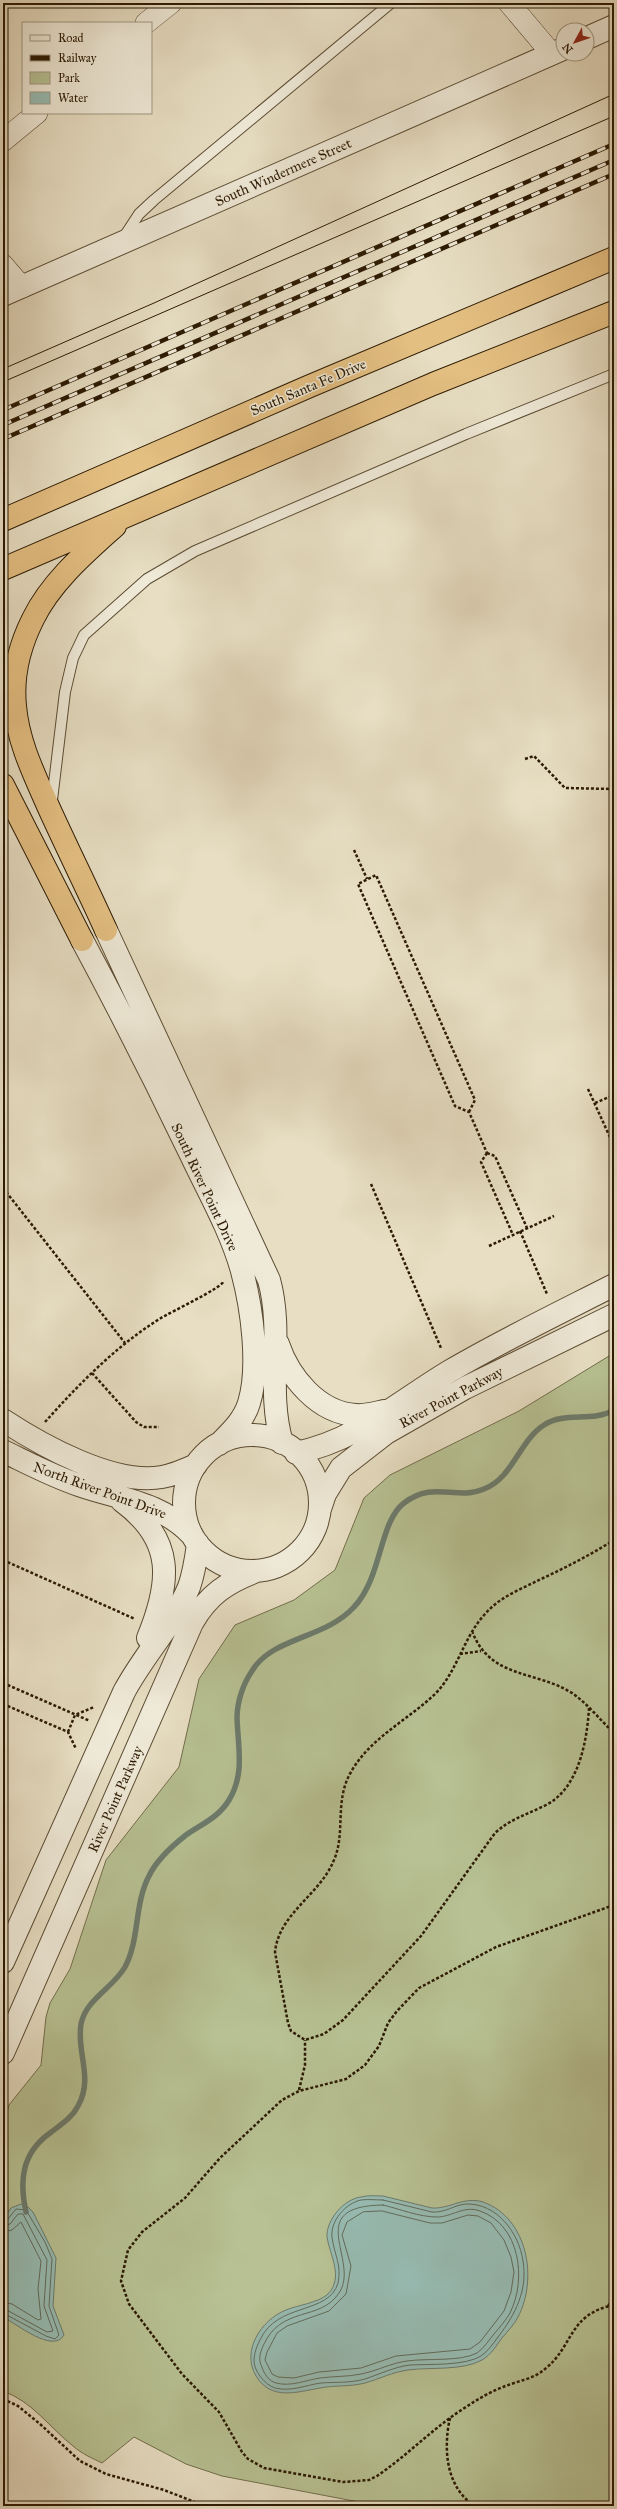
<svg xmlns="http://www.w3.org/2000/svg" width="617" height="2509" viewBox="0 0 617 2509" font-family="'IM FELL Great Primer',serif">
  <rect width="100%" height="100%" fill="#e7dec3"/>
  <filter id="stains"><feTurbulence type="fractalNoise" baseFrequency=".005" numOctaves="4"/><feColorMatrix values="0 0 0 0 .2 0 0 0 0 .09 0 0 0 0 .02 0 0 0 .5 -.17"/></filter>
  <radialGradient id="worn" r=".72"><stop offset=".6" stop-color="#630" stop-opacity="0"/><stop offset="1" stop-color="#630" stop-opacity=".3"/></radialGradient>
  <!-- green -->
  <path fill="#b7c193" stroke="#726e4b" d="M 614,1353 L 614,2506 L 380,2506 L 222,2476 L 186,2464 L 134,2437 L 102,2463 C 92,2458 82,2454 73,2446 C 49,2427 33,2402 3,2391 L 3,2126 L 9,2105 L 41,2065 L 46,2017 L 50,2003 L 70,1969 L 106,1860 L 179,1767 L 199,1679 L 235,1625 L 294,1600 L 335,1570 L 364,1498 L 390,1475 L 519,1411 Z"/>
  <!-- water -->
  <path fill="#97bcb3" stroke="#6c7b6d" d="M 383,2196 L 432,2208 C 450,2209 464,2196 483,2202 C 528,2218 538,2279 518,2317 C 514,2325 507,2332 502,2338 C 496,2346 491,2355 482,2360 C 463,2371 429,2367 408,2370 C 393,2372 379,2379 365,2383 C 350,2387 335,2385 320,2388 C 297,2392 271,2401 256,2376 C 241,2351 261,2320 286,2310 C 298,2305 318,2303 328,2294 C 344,2277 330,2256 327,2237 C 326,2220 344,2199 361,2197 C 368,2195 376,2196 383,2196 Z
    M 21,2204 L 28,2207 L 33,2212 L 56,2258 L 53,2306 L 64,2335 C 53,2354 17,2324 3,2317 L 3,2220 L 11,2208 Z"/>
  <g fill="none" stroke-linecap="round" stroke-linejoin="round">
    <!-- shore -->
    <path stroke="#626b5b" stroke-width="1" d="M 383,2200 L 432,2212 C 445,2213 454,2205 466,2204 C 497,2203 519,2233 523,2261 C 528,2290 515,2315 498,2337 C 493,2344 488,2351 481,2356 C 465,2366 429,2364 410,2365 C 394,2367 380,2374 365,2379 C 351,2383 336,2382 321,2383 C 306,2385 291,2392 275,2388 C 265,2385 254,2371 254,2361 C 254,2353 257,2346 260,2340 C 277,2302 329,2315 338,2283 C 342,2265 334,2254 332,2237 C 330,2221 346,2203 361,2200 C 368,2199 376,2200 383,2200 Z
      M 383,2205 C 400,2209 419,2217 437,2217 C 452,2217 464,2205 480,2211 C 520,2225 527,2279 510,2313 C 506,2320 500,2327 494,2334 C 489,2340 484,2348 477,2353 C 460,2362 427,2358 407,2361 C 391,2363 377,2371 361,2374 C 347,2377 334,2376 320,2378 C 306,2380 291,2387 276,2383 C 269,2381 264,2374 262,2367 C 258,2360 260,2353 263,2346 C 281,2305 320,2322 339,2293 C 361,2261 301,2206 383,2205 Z
      M 382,2211 L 430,2223 L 442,2223 L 468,2215 L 478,2216 L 491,2223 L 504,2240 L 511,2257 L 514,2272 L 511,2292 L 504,2311 L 480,2342 L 470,2349 L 396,2356 L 361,2368 L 319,2372 L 294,2378 L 278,2377 L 272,2374 L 265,2360 L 267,2352 L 277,2333 L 287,2326 L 329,2311 L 346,2294 L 351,2266 L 342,2235 L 347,2222 L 363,2212 Z
      M 3,2221 L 7,2220 L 16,2209 L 26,2210 L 45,2242 L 52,2259 L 49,2306 L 59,2335 L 55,2339 L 46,2336 L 3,2313
      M 3,2226 L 10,2224 L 18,2214 L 23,2214 L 47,2260 L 44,2306 L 53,2331 L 47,2332 L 3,2308
      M 3,2232 L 12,2230 L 21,2222 L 41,2261 L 38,2289 L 41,2319 L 38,2320 L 12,2304 L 3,2302"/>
    <!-- stream -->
    <path stroke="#6c7b6d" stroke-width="5.5" d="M 26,2212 C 19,2180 22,2153 50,2133 C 60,2125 72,2118 78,2106 C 94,2078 76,2052 81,2024 C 86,1999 113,1988 125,1967 C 140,1939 134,1904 149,1876 C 157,1859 172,1846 186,1835 C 202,1824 219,1817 229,1800 C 245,1774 238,1747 237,1718 C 237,1702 243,1684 252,1671 C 272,1637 325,1639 354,1607 C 382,1578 379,1522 404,1503 C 434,1480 456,1501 484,1489 C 513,1478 519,1441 544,1425 C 565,1411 592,1423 614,1410"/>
    <defs>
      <path id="service" d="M 122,240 L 139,214 L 154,200 L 391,3
        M 52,800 L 65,692 L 73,658 L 84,635 L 147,579 L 195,551 L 466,434 L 614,374"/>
      <path id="minor" d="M 509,3 L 552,54
        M 146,23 L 171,3
        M 3,141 L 37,113
        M 3,265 L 22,287"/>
      <path id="tertiary" d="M 587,38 L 614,26
        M 3,295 L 563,49
        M 106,930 L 269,1280 C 284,1334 266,1389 282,1443
        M 82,940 C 120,1011 156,1082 191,1155 C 209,1193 231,1231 242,1271 C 252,1308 260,1367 249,1403 C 244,1420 231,1432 219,1444
        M 278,1344 C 289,1377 318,1413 356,1415 C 365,1416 375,1413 384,1411
        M 3,1420 C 41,1445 114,1486 162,1477 C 174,1475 185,1470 196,1465
        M184 1503a68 68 0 1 1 136 0a68 68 0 1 1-136 0Z
        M 3,1451 C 28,1463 52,1476 79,1485 C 119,1499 161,1502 192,1535
        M 296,1453 C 358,1440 398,1402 450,1371 C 503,1340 559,1313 614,1285
        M 122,1501 C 175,1540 171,1582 148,1638
        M 320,1509 L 325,1494 L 341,1468 L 386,1433 L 465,1388 L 614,1315
        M 3,1962 L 124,1692 C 143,1656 173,1625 189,1587 C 194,1573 196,1559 198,1544
        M 3,2053 L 192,1623 C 208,1595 227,1582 257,1571"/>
      <path id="trunk" d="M 3,520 L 310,386 L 614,258
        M 3,569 L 433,384 L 614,312
        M 3,785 L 82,940
        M 106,930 C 87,888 67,848 48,806 C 34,774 18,742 15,706 C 12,676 20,645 33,619 C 51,582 85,553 115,526"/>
    </defs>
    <!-- service casing -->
    <use href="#service" stroke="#5b4b33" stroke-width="12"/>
    <!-- minor casing -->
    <use href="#minor" stroke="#5b4b33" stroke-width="22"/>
    <!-- tertiary casing -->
    <use href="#tertiary" stroke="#5b4b33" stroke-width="24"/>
    <!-- trunk casing -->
    <use href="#trunk" stroke="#2c1a03" stroke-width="24"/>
    <!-- path -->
    <path stroke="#2c1a03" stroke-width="2.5" stroke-dasharray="3 2" stroke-linecap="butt" d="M 525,759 L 534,756 L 565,788 L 614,789
      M 354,850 L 367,879
      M 588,1089 L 614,1146
      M 595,1103 L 614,1095
      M 469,1112 L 475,1100 L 376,875 L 358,884 L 455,1106 L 469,1112 L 487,1153
      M 487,1153 L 481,1162 L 513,1235
      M 487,1153 L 495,1156 L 527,1228
      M 371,1184 L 441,1348
      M 3,1188 L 125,1343
      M 520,1231 L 547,1294
      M 489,1246 L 554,1216
      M 92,1373 L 136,1422 L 144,1427 L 159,1427
      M 45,1422 C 80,1383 116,1346 161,1318 C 171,1312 221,1288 223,1282
      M 3,1560 L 135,1619
      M 472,1631 C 490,1679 535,1670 572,1693 C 588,1704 600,1720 614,1733
      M 460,1654 L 481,1651
      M 3,1683 L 90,1721
      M 3,1691 L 6,1684
      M 3,1704 L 68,1732 L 76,1749
      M 589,1708 C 587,1741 579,1788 546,1805 C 528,1814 510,1819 495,1833 L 421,1936 L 343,2020 L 324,2034 L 305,2040 L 291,2031 L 288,2023 L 275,1952 C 279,1913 320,1895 334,1860 C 346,1832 334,1801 351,1772 C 370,1738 408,1720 435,1694 C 458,1671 463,1637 486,1613 C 500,1597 521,1589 539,1580 C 565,1568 590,1555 614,1540
      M 68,1732 L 75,1715 L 94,1707
      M 614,1905 L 496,1947 L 419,1988 L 397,2011 L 388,2023 L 379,2046 L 365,2065 L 346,2079 L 299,2091 L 282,2100 L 220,2158 L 185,2198 L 142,2232 L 128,2250 L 121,2281 L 129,2304 L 182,2374 L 219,2412 L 242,2452 L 248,2459 L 264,2468 L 343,2482 L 369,2480 L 377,2476 C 408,2455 434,2427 466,2407 C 478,2399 490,2392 503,2387 C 517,2381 534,2379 545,2369 C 574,2346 568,2314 614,2305
      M 299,2090 L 305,2065 L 305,2040
      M 608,2306 L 614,2298
      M 3,2399 L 18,2406 L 40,2424 L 80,2461 L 106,2474 L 164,2490 L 205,2506
      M 450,2418 C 443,2449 446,2488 475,2506"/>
    <!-- service -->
    <use href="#service" stroke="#efead8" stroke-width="10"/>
    <!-- minor -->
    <use href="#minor" stroke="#efead8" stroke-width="21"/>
    <!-- tertiary -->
    <use href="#tertiary" stroke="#efead8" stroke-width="22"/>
    <!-- trunk -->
    <use href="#trunk" stroke="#e4bf82" stroke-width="22"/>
    <!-- tram -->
    <path stroke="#2c1a03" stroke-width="1" d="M 3,369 L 154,303 L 614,94
      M 3,382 L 614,116"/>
    <defs>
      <path id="rail" d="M 3,410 L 614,144
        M 3,425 L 614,160
        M 3,439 L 614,174"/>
    </defs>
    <!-- rail casing -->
    <use href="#rail" stroke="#2c1a03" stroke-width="4.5"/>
    <!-- rail -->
    <use href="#rail" stroke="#efead8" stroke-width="3" stroke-dasharray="9" stroke-linecap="butt"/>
  </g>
  <g text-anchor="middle" stroke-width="3" stroke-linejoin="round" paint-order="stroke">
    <!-- street labels -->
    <g font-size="14" fill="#2c1a03" stroke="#efead8">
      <text transform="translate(283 172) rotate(-24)" y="5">South Windermere Street</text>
      <text transform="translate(308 387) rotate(-23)" y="5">South Santa Fe Drive</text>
      <text transform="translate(205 1187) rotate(65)" y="5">South River Point Drive</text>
      <text transform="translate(451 1397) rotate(-28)" y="5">River Point Parkway</text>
      <text transform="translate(100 1490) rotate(20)" y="5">North River Point Drive</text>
      <text transform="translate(115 1799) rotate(-66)" y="5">River Point Parkway</text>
    </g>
  </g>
  <!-- margin -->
  <rect width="617" height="2509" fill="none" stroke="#e7dec3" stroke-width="16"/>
  <rect x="4" y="4" width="609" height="2501" fill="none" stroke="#2c1a03" stroke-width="2"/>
  <rect x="8" y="8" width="601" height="2493" fill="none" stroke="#2c1a03"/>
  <!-- legend -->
  <rect x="22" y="22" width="130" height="92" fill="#efead8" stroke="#a19783"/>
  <rect x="30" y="35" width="20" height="6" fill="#efead8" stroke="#a19783"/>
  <text x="58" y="42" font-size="12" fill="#2c1a03">Road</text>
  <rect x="30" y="55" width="20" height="6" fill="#2c1a03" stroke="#a19783"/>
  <text x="58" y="62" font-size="12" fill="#2c1a03">Railway</text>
  <rect x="30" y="72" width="20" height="12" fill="#b7c193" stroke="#a19783"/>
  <text x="58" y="82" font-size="12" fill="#2c1a03">Park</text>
  <rect x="30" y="92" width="20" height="12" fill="#97bcb3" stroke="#a19783"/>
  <text x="58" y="102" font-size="12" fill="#2c1a03">Water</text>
  <!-- north arrow -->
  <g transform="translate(575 42) rotate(230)"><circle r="19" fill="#efead8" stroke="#a19783"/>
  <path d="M0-3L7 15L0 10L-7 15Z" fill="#8f2418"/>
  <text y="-6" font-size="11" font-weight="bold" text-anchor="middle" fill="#2c1a03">N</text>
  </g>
  <rect width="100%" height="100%" filter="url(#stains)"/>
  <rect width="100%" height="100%" fill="url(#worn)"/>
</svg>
